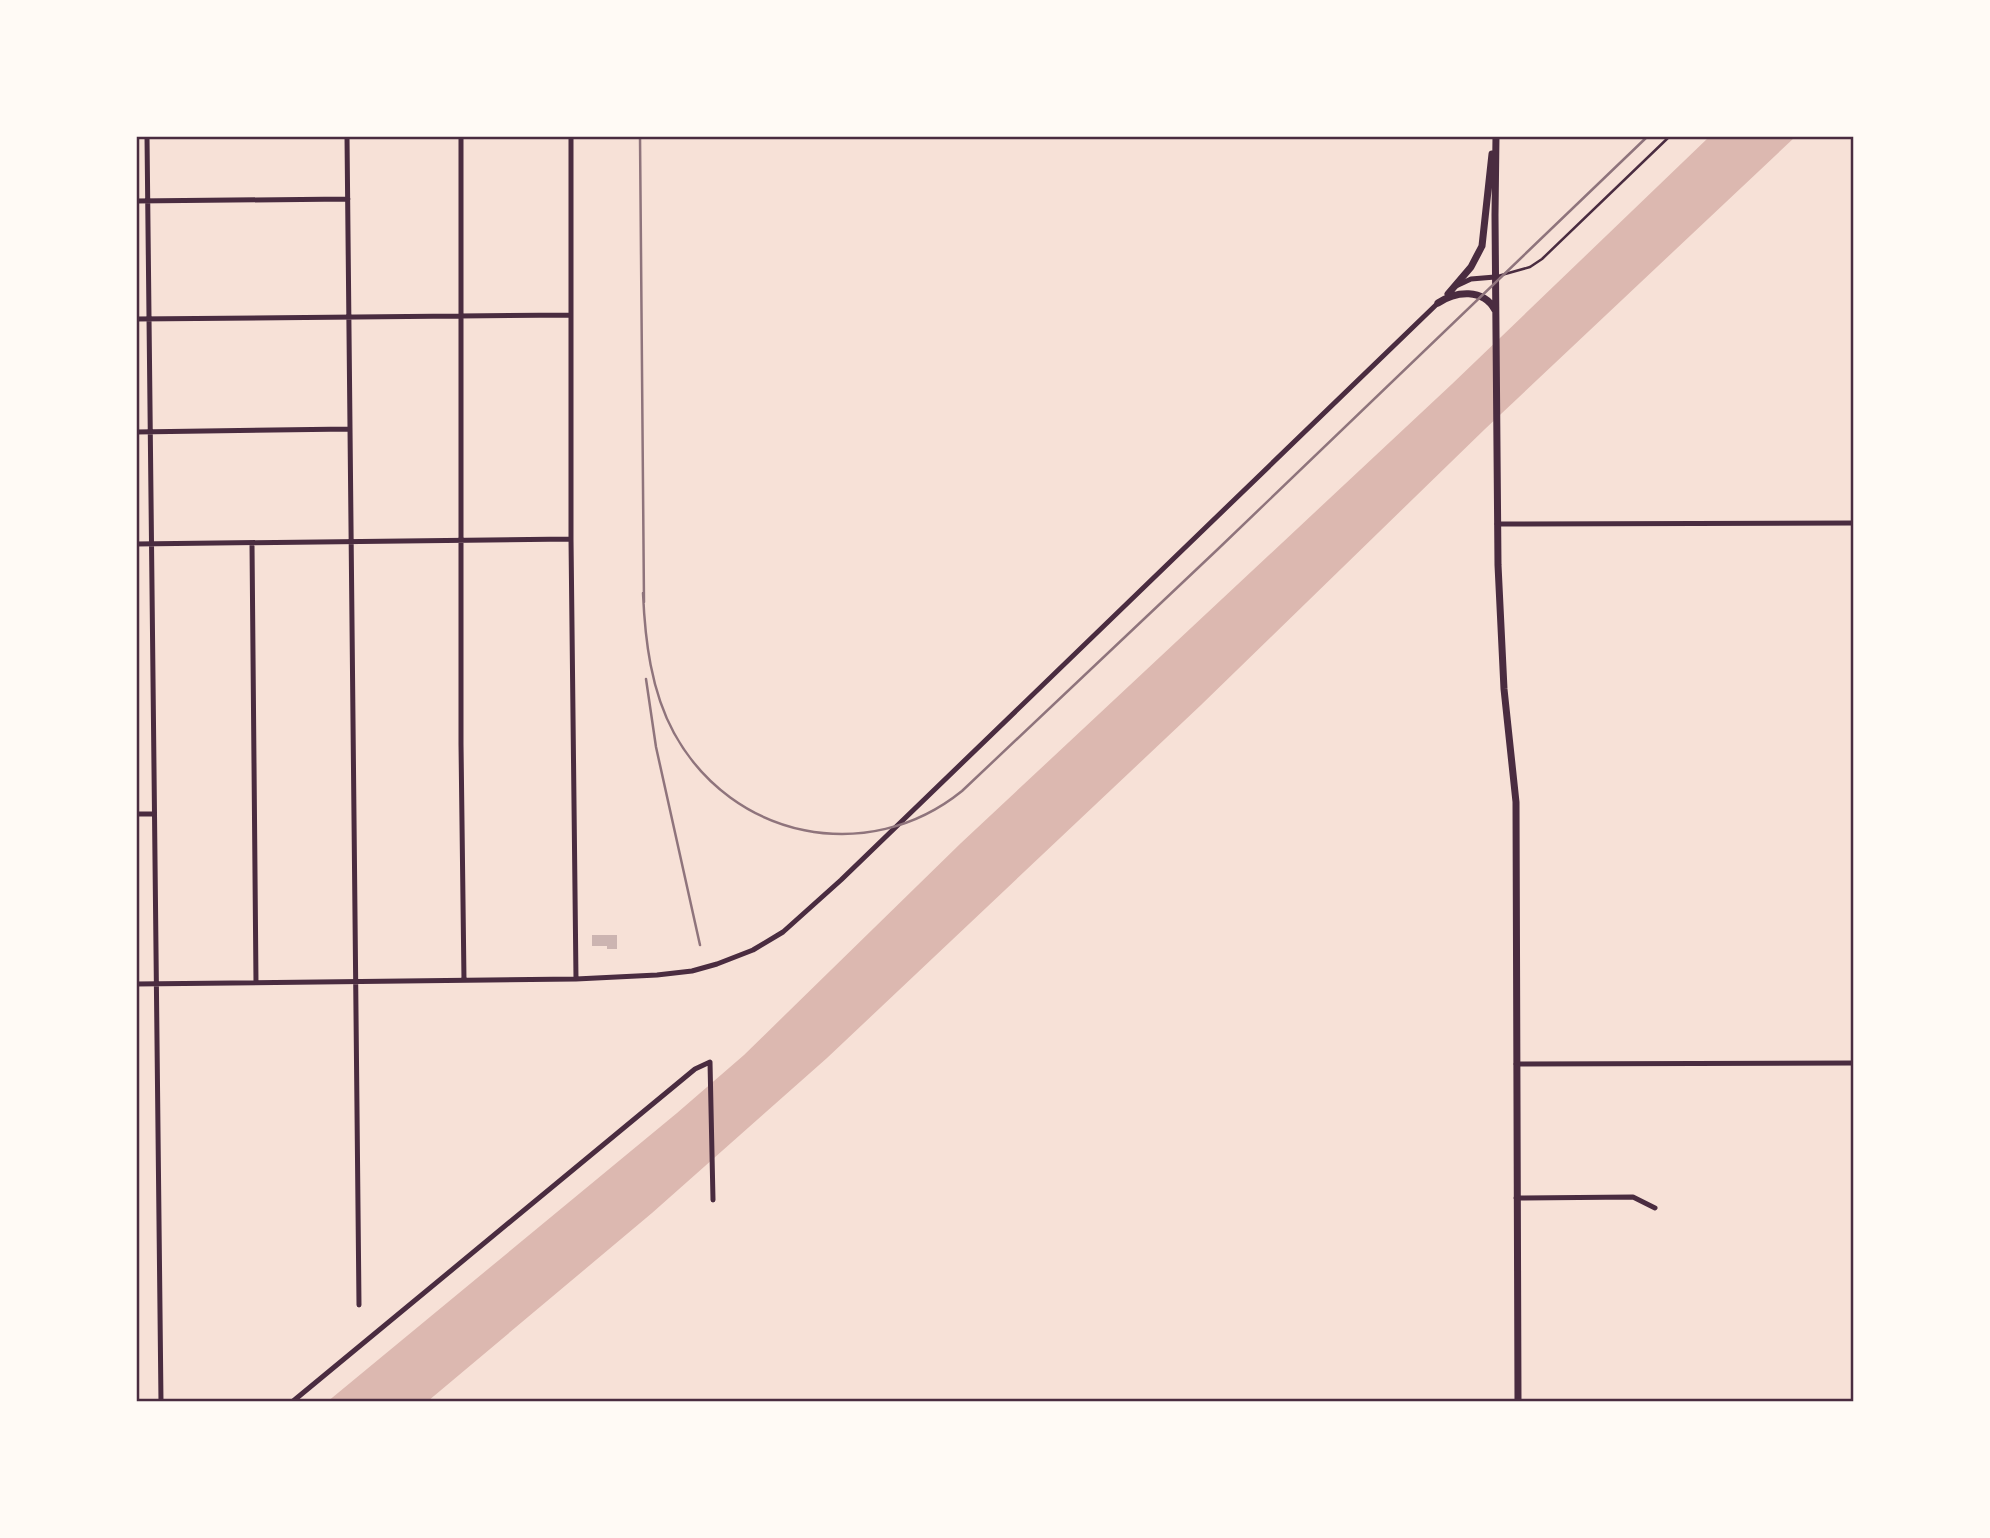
<svg xmlns="http://www.w3.org/2000/svg" width="1990" height="1538" viewBox="0 0 1990 1538" font-family="'IBM Plex Sans',sans-serif">
  <rect width="100%" height="100%" fill="#f7e1d7"/>
  <!-- water -->
  <path fill="#dcb8b0" d="M 1709,137 L 1795,137 L 1485,429 L 1201,705 L 827,1058 L 652,1213 L 428,1401 L 327,1402 L 677,1113 L 744,1055 L 961,843 L 1452,384 Z"/>
  <!-- building -->
  <path fill="#ccb4b1" d="M 592,935 L 617,935 L 617,949 L 607,949 L 607,946 L 592,946 Z"/>
  <g fill="none" stroke-linecap="round" stroke-linejoin="round">
    <!-- service -->
    <path stroke="#4a2c40" stroke-width="2.5" d="M 1498,276 L 1530,267 L 1542,259 L 1670,136"/>
    <!-- minor -->
    <path stroke="#4a2c40" stroke-width="5" d="M 147,136 L 161,1402
      M 347,136 L 359,1305
      M 461,136 L 461,744 L 464,980
      M 571,136 L 571,539 L 576,979
      M 136,201 L 348,199
      M 1456,286 L 1471,279 L 1495,277
      M 136,319 L 570,315
      M 136,432 L 350,429
      M 1497,524 L 1854,523
      M 136,544 L 571,539
      M 252,544 L 256,982
      M 136,814 L 154,814
      M 136,984 L 576,979 L 657,975 L 692,971 L 717,964 L 753,950 L 783,932 L 841,880 L 1439,302
      M 1516,1064 L 1854,1063
      M 1516,1198 L 1633,1197 L 1655,1208
      M 292,1402 L 695,1069 L 710,1062 L 713,1200"/>
    <!-- secondary -->
    <path stroke="#4a2c40" stroke-width="7" d="M 1496,136 L 1495,215 L 1498,565 L 1504,689 L 1516,802 L 1518,1402
      M 1448,294 L 1471,267 L 1482,246 L 1492,154
      M 1438,303 C 1456,291 1483,288 1495,310"/>
    <!-- rail -->
    <path stroke="#8f747c" stroke-width="2.5" d="M 640,136 L 644,602
      M 643,593 C 645,640 651,691 674,733 C 732,839 868,867 962,791 L 1218,549 L 1648,136
      M 646,679 L 656,747 L 700,945"/>
  </g>
  <!-- border -->
  <rect width="1990" height="1538" fill="none" stroke="#fffaf5" stroke-width="276"/>
  <rect x="138" y="138" width="1714" height="1262" fill="none" stroke="#4a2c40" stroke-width="2.5"/>
</svg>
